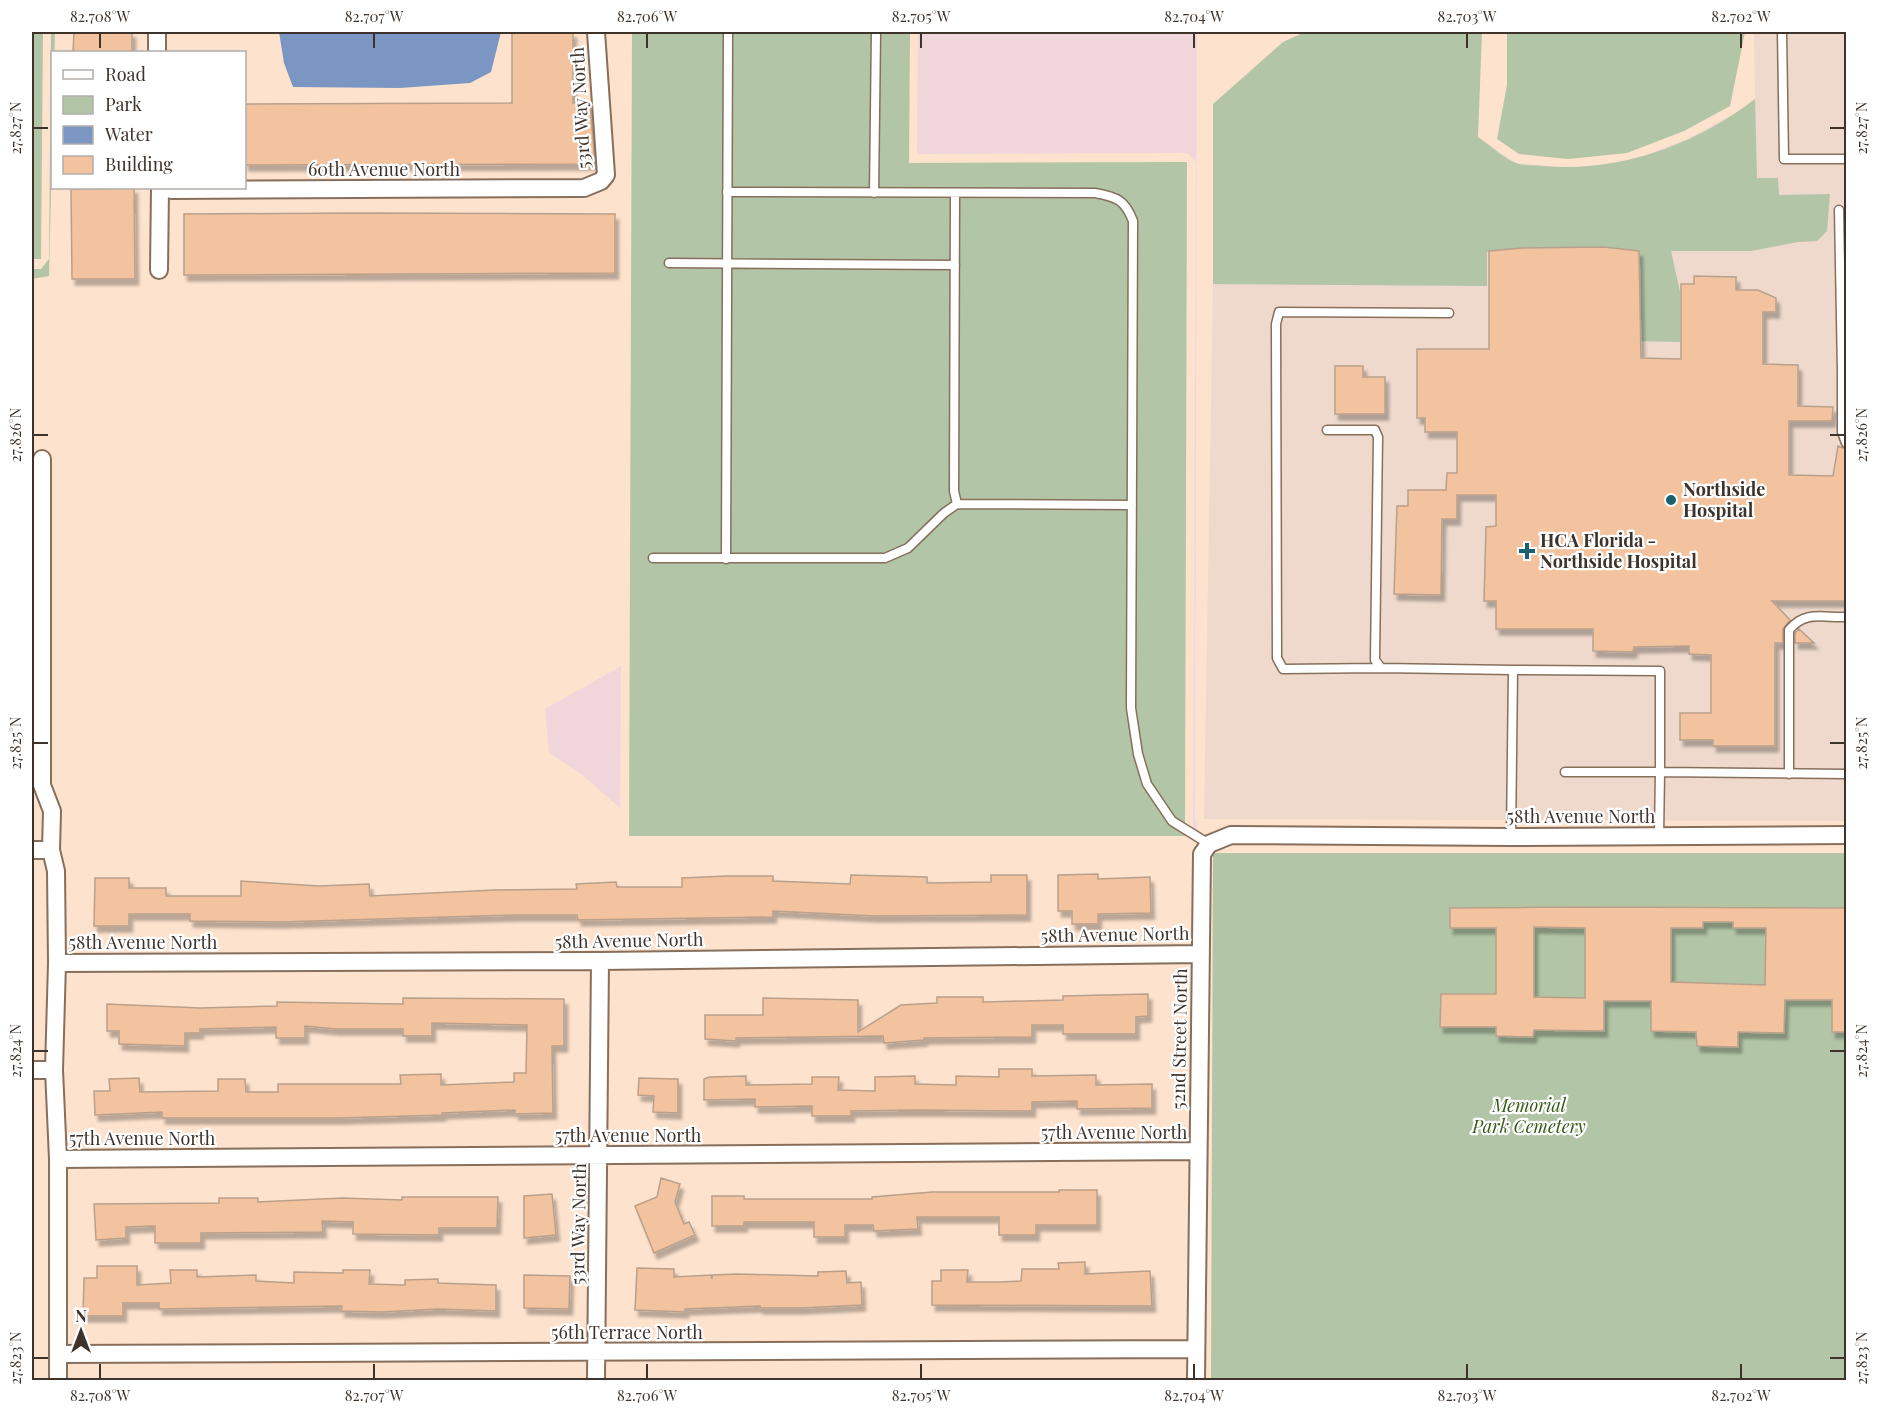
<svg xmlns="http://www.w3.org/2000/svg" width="1878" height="1412" viewBox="0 0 1878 1412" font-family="'Playfair Display',serif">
  <defs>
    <filter id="shadow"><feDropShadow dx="3.5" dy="6" stdDeviation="1.5" flood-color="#0004"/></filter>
  </defs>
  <rect width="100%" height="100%" fill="#fde2cd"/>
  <!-- commercial -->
  <path fill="#f0d6db" d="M 918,32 L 1197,32 L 1195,818 L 1198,836 L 1193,835 L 1196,162 L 1187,153 L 917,154 Z
    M 621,666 L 620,808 L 580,773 L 549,753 L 545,709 Z"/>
  <!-- medical -->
  <path fill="#eed9cc" d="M 1754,32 L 1846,32 L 1846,821 L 1204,819 L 1213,284 L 1238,174 L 1478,137 L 1516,163 L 1568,168 L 1628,162 L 1687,139 L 1739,111 L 1755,99 Z"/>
  <!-- green -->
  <path fill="#b2c5a6" d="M 32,32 L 43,32 L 41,259 L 32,259 Z
    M 51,32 L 55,32 L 49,276 L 32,279 L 32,269 L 41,269 L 49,259 Z
    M 632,32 L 910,32 L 909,163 L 1187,162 L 1185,836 L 629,836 Z
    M 1305,32 L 1482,32 L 1478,137 C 1490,145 1503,158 1516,163 C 1523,166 1535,165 1543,166 C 1618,173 1696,145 1755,99 L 1757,178 L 1778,178 L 1779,195 L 1830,194 L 1827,231 L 1817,241 L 1798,242 L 1751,251 L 1671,251 L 1680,292 L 1680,342 L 1634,341 L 1634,251 L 1593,247 L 1487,252 L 1487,286 L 1213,284 L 1213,104 L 1283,42 Z
    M 1507,32 L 1745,32 L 1730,106 L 1684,131 L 1627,153 L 1568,159 L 1519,154 L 1497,139 L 1507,85 Z
    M 1213,853 L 1846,853 L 1846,1380 L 1211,1380 Z"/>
  <!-- water -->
  <path fill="#7b96c2" d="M 279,32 L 501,32 L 491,72 L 470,83 L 400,88 L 293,87 L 284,63 Z"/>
  <!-- building -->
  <path fill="#f2c39e" stroke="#b9a08c" stroke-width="1.5" fill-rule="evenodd" filter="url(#shadow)" d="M 74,32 L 132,32 L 132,52 L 73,52 Z
    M 512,32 L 573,32 L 573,103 L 590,103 L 595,164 L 245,165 L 245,104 L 512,103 Z
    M 134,188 L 135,279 L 72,279 L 71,189 Z
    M 355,213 L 615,214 L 615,273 L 184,275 L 184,214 Z
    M 1604,247 L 1639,251 L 1641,358 L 1681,359 L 1681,284 L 1694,284 L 1694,276 L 1736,277 L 1736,290 L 1758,290 L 1776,298 L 1776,312 L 1763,312 L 1763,364 L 1798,365 L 1798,406 L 1833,407 L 1832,421 L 1789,421 L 1789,475 L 1833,476 L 1838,446 L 1846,449 L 1846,601 L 1772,601 L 1790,620 L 1783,629 L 1783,643 L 1775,643 L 1775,746 L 1713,746 L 1713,740 L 1680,740 L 1680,713 L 1711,713 L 1711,655 L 1689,654 L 1689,646 L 1634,647 L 1633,652 L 1593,651 L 1593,629 L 1496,629 L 1496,601 L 1484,601 L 1486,527 L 1496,526 L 1496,495 L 1457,495 L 1457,519 L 1442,519 L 1441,595 L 1394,594 L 1397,506 L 1408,506 L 1408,490 L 1446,490 L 1447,473 L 1457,473 L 1457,432 L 1425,432 L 1425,418 L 1417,418 L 1417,349 L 1489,349 L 1489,251 L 1522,248 Z
    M 1335,366 L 1363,366 L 1363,377 L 1385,377 L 1385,414 L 1335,414 Z
    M 1799,629 L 1814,643 L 1795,643 L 1795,633 Z
    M 1098,874 L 1098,879 L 1150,877 L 1151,913 L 1098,914 L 1098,924 L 1072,924 L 1072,911 L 1058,911 L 1058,875 Z
    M 851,875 L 927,877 L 927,883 L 991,882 L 991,875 L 1027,875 L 1027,915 L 875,916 L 773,911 L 773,917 L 578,920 L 577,915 L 515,915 L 280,922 L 190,921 L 190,914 L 129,914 L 129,926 L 94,926 L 95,878 L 129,878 L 129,888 L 166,888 L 166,896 L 241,896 L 241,881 L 319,886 L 369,884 L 370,896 L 494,890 L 577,889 L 576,884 L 616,882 L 617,887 L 682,887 L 682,878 L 727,876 L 773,876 L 773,881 L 850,884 Z
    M 1577,907 L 1846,908 L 1846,1032 L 1832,1032 L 1832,1000 L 1785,1000 L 1784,1033 L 1738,1032 L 1738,1047 L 1697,1046 L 1696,1032 L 1651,1031 L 1651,1001 L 1604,1001 L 1604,1031 L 1534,1030 L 1533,1037 L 1496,1036 L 1496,1027 L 1440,1027 L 1441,994 L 1496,994 L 1496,928 L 1450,928 L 1450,908 ZM 1703,922 L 1733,922 L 1733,928 L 1766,928 L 1765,985 L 1671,982 L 1671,928 L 1703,928 ZM 1534,927 L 1585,928 L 1585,998 L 1534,997 Z
    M 1148,994 L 1148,1016 L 1136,1017 L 1136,1034 L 1063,1034 L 1063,1025 L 1032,1025 L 1032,1037 L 924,1038 L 924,1040 L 884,1043 L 883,1036 L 736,1038 L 736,1041 L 705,1039 L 705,1015 L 763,1015 L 763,998 L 858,1000 L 858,1032 L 901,1005 L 937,1003 L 937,997 L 983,997 L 983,1002 L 1063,1000 L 1063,996 Z
    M 403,998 L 564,999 L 564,1046 L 552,1046 L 553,1113 L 515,1114 L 515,1110 L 442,1113 L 442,1115 L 338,1118 L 162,1118 L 162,1112 L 95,1115 L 94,1091 L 110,1091 L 109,1079 L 139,1078 L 140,1092 L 218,1091 L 218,1079 L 245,1079 L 246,1092 L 278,1092 L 278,1084 L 401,1084 L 400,1075 L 441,1074 L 441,1085 L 514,1082 L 514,1073 L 526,1073 L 527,1025 L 432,1023 L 432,1036 L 403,1036 L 403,1029 L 336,1029 L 305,1026 L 305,1038 L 276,1038 L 276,1027 L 200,1029 L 200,1033 L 185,1033 L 185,1046 L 119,1044 L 119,1031 L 107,1031 L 107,1004 L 200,1008 L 277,1006 L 277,1002 L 403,1004 Z
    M 999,1069 L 1032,1069 L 1032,1076 L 1096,1075 L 1096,1085 L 1152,1084 L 1152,1108 L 1077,1109 L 1077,1101 L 1032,1102 L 1032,1111 L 916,1110 L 851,1111 L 851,1116 L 812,1116 L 812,1106 L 755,1107 L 755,1099 L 704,1100 L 704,1079 L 709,1077 L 746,1076 L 746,1085 L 812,1084 L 812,1077 L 839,1077 L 838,1090 L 875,1091 L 875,1077 L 915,1076 L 915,1084 L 956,1085 L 956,1076 L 999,1077 Z
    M 639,1078 L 678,1079 L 678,1113 L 653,1112 L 654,1096 L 638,1095 Z
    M 661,1178 L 680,1184 L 675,1202 L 684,1224 L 689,1222 L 695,1235 L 654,1253 L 635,1206 L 657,1197 Z
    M 1059,1190 L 1097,1190 L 1097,1225 L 1036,1225 L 1036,1235 L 999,1235 L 999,1217 L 917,1217 L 918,1229 L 874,1231 L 873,1225 L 845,1225 L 845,1237 L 814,1237 L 814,1222 L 744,1222 L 744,1226 L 712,1226 L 712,1196 L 744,1196 L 744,1199 L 872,1199 L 872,1197 L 932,1192 L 1059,1192 Z
    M 552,1194 L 556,1235 L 524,1238 L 524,1196 Z
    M 402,1197 L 498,1197 L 497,1228 L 439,1228 L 439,1235 L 353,1234 L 353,1222 L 322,1221 L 323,1232 L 201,1233 L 201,1243 L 155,1243 L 155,1226 L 126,1227 L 126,1238 L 96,1240 L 94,1204 L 219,1203 L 219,1198 L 258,1198 L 258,1202 L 342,1198 L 402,1200 Z
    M 1085,1262 L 1085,1274 L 1150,1271 L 1152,1306 L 932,1305 L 932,1281 L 941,1281 L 941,1270 L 968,1270 L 967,1282 L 1000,1282 L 1021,1281 L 1022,1269 L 1059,1269 L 1058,1263 Z
    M 97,1266 L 137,1266 L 137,1285 L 171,1283 L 170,1270 L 197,1270 L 197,1277 L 256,1275 L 256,1281 L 294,1283 L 294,1272 L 343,1273 L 343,1270 L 370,1270 L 369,1284 L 405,1285 L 405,1280 L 438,1279 L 438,1283 L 496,1285 L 496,1311 L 438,1309 L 382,1312 L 341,1311 L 342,1306 L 159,1309 L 159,1303 L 123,1303 L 123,1316 L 83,1316 L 84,1278 L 97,1278 Z
    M 637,1268 L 674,1269 L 674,1277 L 711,1275 L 712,1279 L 712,1275 L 737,1274 L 818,1276 L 818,1272 L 846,1271 L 847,1283 L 861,1282 L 862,1305 L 800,1308 L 760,1308 L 760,1306 L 685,1309 L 685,1312 L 635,1310 Z
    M 524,1275 L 570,1276 L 569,1309 L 524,1308 Z"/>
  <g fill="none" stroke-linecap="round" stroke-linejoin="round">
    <defs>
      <path id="service" d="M 1782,32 L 1784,159 L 1846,159
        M 727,192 L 1095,193 C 1117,197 1125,200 1133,221 L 1131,708 L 1138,754 L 1147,784 L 1172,821 L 1209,844
        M 874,193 L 876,32
        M 955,193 L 954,491 L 957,504
        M 1839,210 L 1842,372 L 1846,372
        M 669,263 L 955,265
        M 1842,372 L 1842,432 L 1846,443
        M 1327,430 L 1375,430 L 1378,437 L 1375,660 L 1381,668 L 1513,670
        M 653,558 L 885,558 L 908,548 L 944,513 L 957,504 L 1132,505
        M 726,559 L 728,32
        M 1381,668 L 1283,669 L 1277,658 L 1276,324 L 1279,312 L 1449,313
        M 1789,774 L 1789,630 C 1805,610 1823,618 1846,617
        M 1659,836 L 1660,772 L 1846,774
        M 1511,837 L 1513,670 L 1660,671 L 1660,772 L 1565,772"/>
      <path id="minor" d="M 157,52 L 157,32
        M 165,188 L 172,190 L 584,188 L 601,181 L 606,175 L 596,32
        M 159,270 L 160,188
        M 42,459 L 42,785 L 52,811 L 51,850 L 56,871 L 57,963 L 54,1070 L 58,1159 L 58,1380
        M 32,850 L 51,850
        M 57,963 L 600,961 L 1200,954
        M 32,1070 L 54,1070
        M 58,1159 L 1198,1151
        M 58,1354 L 1196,1349
        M 596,1380 L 600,961
        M 1196,1380 L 1202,854 L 1209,844 L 1231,835 L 1511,837 L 1846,835"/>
    </defs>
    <!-- service casing -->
    <use href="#service" stroke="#876f5c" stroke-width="11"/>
    <!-- minor casing -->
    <use href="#minor" stroke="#876f5c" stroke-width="20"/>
    <!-- service -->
    <use href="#service" stroke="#fff" stroke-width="8"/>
    <!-- minor -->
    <use href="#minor" stroke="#fff" stroke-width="16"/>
  </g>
  <!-- ticks -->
  <path fill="none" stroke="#3e332b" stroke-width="2" d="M 100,33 L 100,48M 374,33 L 374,48M 647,33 L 647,48M 921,33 L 921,48M 1194,33 L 1194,48M 1467,33 L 1467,48M 1741,33 L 1741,48M 33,128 L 48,128M 1830,128 L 1845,128M 33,435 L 48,435M 1830,435 L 1845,435M 33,743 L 48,743M 1830,743 L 1845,743M 33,1051 L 48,1051M 1830,1051 L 1845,1051M 33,1358 L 48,1358M 1830,1358 L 1845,1358M 100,1364 L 100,1379M 374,1364 L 374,1379M 647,1364 L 647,1379M 921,1364 L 921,1379M 1194,1364 L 1194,1379M 1467,1364 L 1467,1379M 1741,1364 L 1741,1379"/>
  <!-- markers -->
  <g fill="#18636f" stroke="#fff" stroke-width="2">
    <circle cx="1671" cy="500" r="6"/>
    <path d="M1524 542h6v6h6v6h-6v6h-6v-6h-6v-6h6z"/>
  </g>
  <g text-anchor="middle" stroke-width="4.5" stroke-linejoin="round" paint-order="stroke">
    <!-- street labels -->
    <g font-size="18" fill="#3e332b" stroke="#fff">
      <text transform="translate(581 108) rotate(-93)" y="6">53rd Way North</text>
      <text x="384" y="176">60th Avenue North</text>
      <text x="1581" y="823">58th Avenue North</text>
      <text transform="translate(1115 935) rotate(-1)" y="6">58th Avenue North</text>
      <text transform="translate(629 941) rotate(-1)" y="6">58th Avenue North</text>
      <text x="143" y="949">58th Avenue North</text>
      <text transform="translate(1180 1039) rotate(-89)" y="6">52nd Street North</text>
      <text x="1114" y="1139">57th Avenue North</text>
      <text x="628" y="1142">57th Avenue North</text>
      <text x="142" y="1145">57th Avenue North</text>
      <text transform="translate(579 1224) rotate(-89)" y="6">53rd Way North</text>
      <text x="627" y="1339">56th Terrace North</text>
    </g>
    <!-- poi labels -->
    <g font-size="18" font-weight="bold" fill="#3e332b" stroke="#fff" text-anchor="start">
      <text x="1683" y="496">Northside<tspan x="1683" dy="21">Hospital</tspan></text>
      <text x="1540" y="547">HCA Florida -<tspan x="1540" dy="21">Northside Hospital</tspan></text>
    </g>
    <!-- park labels -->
    <g font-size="18" font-style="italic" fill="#365a18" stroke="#fff">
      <text x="1529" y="1112">Memorial<tspan x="1529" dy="21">Park Cemetery</tspan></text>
    </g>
  </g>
  <!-- border -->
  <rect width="1878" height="1412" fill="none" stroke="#ffffff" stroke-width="66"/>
  <!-- legend -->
  <rect x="51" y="51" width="195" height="138" fill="#ffffff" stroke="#b2adaa" stroke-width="1.5"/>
  <rect x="63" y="70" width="30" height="9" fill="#ffffff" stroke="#b2adaa" stroke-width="1.5"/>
  <text x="105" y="81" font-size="18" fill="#3e332b">Road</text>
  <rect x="63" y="96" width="30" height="18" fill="#b2c5a6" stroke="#b2adaa" stroke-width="1.5"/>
  <text x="105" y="111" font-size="18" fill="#3e332b">Park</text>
  <rect x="63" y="126" width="30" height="18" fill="#7b96c2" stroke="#b2adaa" stroke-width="1.5"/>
  <text x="105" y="141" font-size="18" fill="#3e332b">Water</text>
  <rect x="63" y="156" width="30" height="18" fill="#f2c39e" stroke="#b2adaa" stroke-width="1.5"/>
  <text x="105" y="171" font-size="18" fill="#3e332b">Building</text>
  <!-- north arrow -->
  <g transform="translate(81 1331)" stroke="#ffffff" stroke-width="4.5" paint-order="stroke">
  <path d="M0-4.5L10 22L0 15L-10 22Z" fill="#3e332b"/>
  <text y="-9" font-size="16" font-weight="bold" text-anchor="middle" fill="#3e332b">N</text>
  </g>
  <rect x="33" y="33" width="1812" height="1346" fill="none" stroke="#3e332b" stroke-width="2"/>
  <g font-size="15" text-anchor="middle" fill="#3e332b">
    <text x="100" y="22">82.708°W</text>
    <text x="374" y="22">82.707°W</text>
    <text x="647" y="22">82.706°W</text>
    <text x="921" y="22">82.705°W</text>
    <text x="1194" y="22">82.704°W</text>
    <text x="1467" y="22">82.703°W</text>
    <text x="1741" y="22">82.702°W</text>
    <text transform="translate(16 128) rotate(-90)" y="5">27.827°N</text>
    <text transform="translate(1862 128) rotate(-90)" y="5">27.827°N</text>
    <text transform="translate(16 435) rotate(-90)" y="5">27.826°N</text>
    <text transform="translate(1862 435) rotate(-90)" y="5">27.826°N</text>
    <text transform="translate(16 743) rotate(-90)" y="5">27.825°N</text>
    <text transform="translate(1862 743) rotate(-90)" y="5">27.825°N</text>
    <text transform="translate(16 1051) rotate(-90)" y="5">27.824°N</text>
    <text transform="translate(1862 1051) rotate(-90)" y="5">27.824°N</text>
    <text transform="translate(16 1358) rotate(-90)" y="5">27.823°N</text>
    <text transform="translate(1862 1358) rotate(-90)" y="5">27.823°N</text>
    <text x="100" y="1401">82.708°W</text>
    <text x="374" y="1401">82.707°W</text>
    <text x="647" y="1401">82.706°W</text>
    <text x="921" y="1401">82.705°W</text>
    <text x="1194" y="1401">82.704°W</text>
    <text x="1467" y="1401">82.703°W</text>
    <text x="1741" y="1401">82.702°W</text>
  </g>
</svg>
